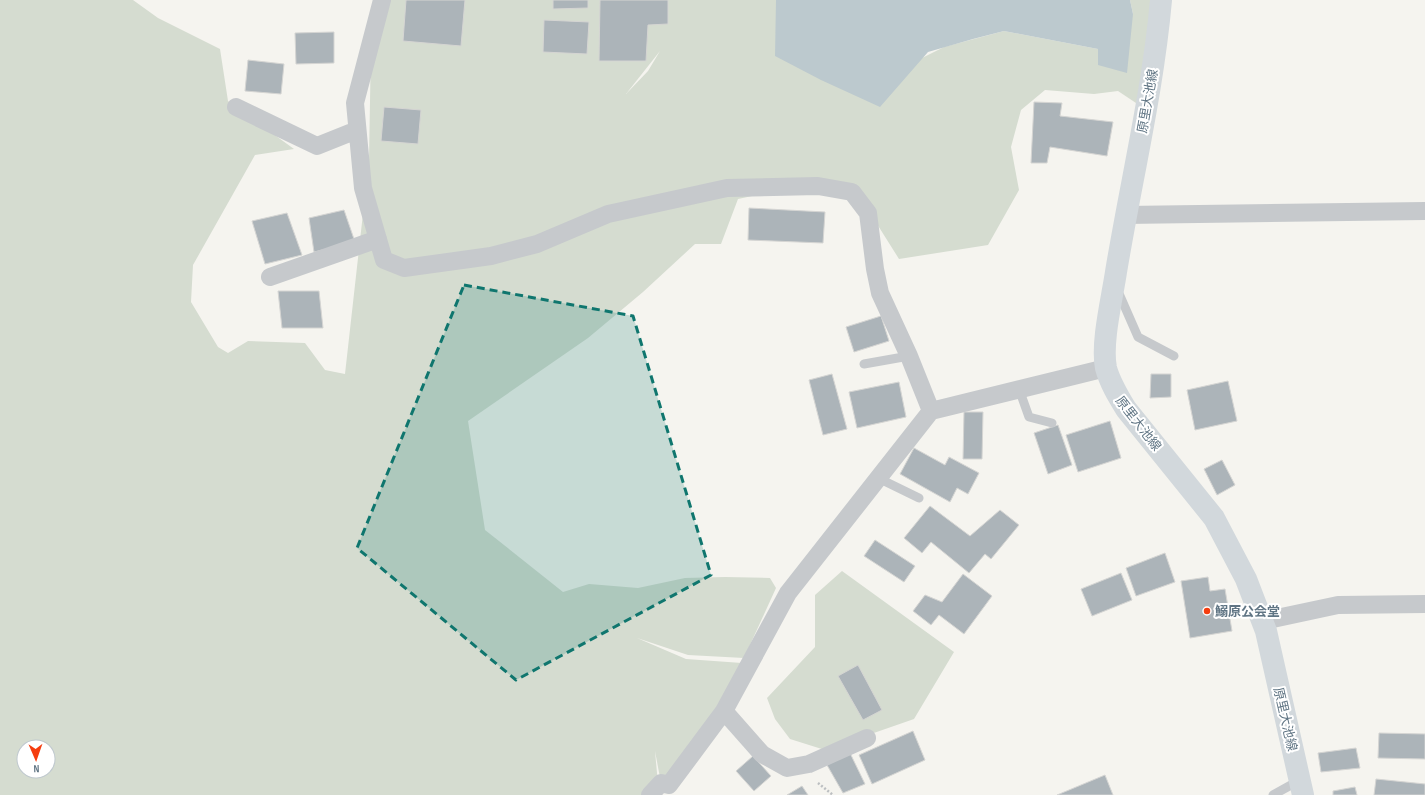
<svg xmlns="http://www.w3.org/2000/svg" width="1425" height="795" viewBox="0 0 1425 795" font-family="'Sofia Sans Condensed','Noto Sans JP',sans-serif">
  <rect width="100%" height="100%" fill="#f5f4ef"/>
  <!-- green -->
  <path fill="#d5dcd0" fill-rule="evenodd" d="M 0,0 L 133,0 L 158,18 L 220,49 L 228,101 L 294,149 L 255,155 L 193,265 L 191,302 L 218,347 L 228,353 L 248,341 L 305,343 L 325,370 L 345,374 L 369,160 L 371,43 L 383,0 L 794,0 L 876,81 L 944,47 L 1004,31 L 1098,49 L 1133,14 L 1130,0 L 1161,0 L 1145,109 L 1118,91 L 1094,94 L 1045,90 L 1021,110 L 1011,147 L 1019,190 L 988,245 L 899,259 L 855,189 L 799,186 L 738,199 L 721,244 L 695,244 L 643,292 L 588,338 L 468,421 L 485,530 L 563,592 L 589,584 L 638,588 L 685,578 L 725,577 L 770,578 L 776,588 L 744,658 L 688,655 L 637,638 L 686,659 L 742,663 L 724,711 L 661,783 L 655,751 L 659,795 L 0,795 ZM 660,51 L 648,71 L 626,94 ZM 24,747 L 48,747 L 48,771 L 24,771 Z
    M 842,571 L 954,652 L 914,719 L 825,750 L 790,739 L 775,719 L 767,698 L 815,647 L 815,595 Z"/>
  <!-- water -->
  <path fill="#bcc9ce" d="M 776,0 L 1130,0 L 1133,14 L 1127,73 L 1098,65 L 1098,49 L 1004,31 L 973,39 L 928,52 L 880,107 L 821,80 L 775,56 Z"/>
  <!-- building -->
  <path fill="#acb4b9" stroke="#d5d5d3" d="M 406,0 L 465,0 L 461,46 L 403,41 Z
    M 553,0 L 588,0 L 588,8 L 553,9 Z
    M 600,0 L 668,0 L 668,24 L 648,25 L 646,61 L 599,61 Z
    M 544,20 L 589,22 L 587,54 L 543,52 Z
    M 334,32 L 334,63 L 296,64 L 295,33 Z
    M 248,60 L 284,64 L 281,94 L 245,91 Z
    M 1034,102 L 1062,103 L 1060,116 L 1113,122 L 1107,156 L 1050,147 L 1047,163 L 1031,163 Z
    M 384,107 L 421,110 L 418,144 L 381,141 Z
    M 749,208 L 825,212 L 823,243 L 748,240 Z
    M 344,210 L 355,242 L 314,252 L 309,218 Z
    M 287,213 L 302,255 L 265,264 L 252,221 Z
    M 278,291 L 319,291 L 323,328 L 282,328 Z
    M 881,316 L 889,341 L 854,352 L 846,327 Z
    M 832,374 L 847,429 L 823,435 L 809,380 Z
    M 1151,374 L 1171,374 L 1171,397 L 1150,398 Z
    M 1228,381 L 1237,421 L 1195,430 L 1187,390 Z
    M 899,382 L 906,417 L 857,428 L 849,392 Z
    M 964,412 L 983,412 L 982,459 L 963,459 Z
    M 1110,421 L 1121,458 L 1078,472 L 1066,435 Z
    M 1058,425 L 1072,465 L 1048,474 L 1034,433 Z
    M 914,448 L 945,465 L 949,457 L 979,473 L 968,494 L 957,488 L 950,502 L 900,474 Z
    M 1222,460 L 1235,485 L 1217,495 L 1204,469 Z
    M 930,506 L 970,536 L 1000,510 L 1019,525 L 991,559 L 985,554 L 969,573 L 931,542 L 922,553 L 904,538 Z
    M 875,540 L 915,566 L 904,582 L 864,556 Z
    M 1165,553 L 1175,582 L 1136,596 L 1126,568 Z
    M 1121,573 L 1132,600 L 1092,616 L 1081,589 Z
    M 963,574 L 992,596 L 964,634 L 939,615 L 931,625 L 913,611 L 925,595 L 942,602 Z
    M 1208,577 L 1210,591 L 1225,589 L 1232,631 L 1190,638 L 1181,581 Z
    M 858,665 L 882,710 L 863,720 L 838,676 Z
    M 913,731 L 925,760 L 872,784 L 859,755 Z
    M 1379,733 L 1425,734 L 1425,759 L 1378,758 Z
    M 1356,748 L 1360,768 L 1321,772 L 1318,753 Z
    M 850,753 L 865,784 L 843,793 L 827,765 Z
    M 753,756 L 771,776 L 754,791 L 736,771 Z
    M 1105,775 L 1113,795 L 1057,795 Z
    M 1376,779 L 1425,784 L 1425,795 L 1374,795 Z
    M 802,786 L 808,795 L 787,795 Z
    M 1355,787 L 1357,795 L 1333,795 L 1333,791 Z"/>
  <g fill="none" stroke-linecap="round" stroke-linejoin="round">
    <!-- path -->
    <path stroke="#bcbfc1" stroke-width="2.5" stroke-dasharray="2 2" stroke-linecap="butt" d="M 818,783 L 833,795"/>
    <!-- lane -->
    <path stroke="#c6c9cc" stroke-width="9" d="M 1117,289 L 1138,337 L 1174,356
      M 864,364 L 909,356
      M 1019,389 L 1029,417 L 1052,423
      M 878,478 L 919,498
      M 1273,795 L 1300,780"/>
    <!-- street -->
    <path stroke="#c6c9cc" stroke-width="18" d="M 382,0 L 355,103 L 363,188 L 384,260 L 404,268 L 491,256 L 537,244 L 608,214 L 727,188 L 818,186 L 852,192 L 868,213 L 875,269 L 880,293 L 909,356 L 931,411
      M 236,107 L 317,146 L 357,130
      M 1125,215 L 1425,211
      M 270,277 L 378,239
      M 1263,621 L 1338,605 L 1425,604
      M 724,711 L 762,754 L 787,768 L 809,764 L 867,738
      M 650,795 L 661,783 L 669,785 L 724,711 L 788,593 L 931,411 L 1106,368"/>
    <!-- secondary -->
    <path stroke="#d2d8dc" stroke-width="22" d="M 1161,0 C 1153,91 1131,181 1116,272 C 1112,299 1101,343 1106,368 C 1110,383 1118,396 1126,409 L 1214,518 L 1246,579 L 1266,631 L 1303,795"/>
  </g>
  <!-- marked area -->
  <path fill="#0f766e" fill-opacity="0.2" stroke="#0f766e" stroke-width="3" stroke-dasharray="8 5" stroke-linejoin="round" d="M 464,285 L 633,316 L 711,575 L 516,680 L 357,548 Z"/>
  <!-- markers -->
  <circle fill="#f53d0f" stroke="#fff" stroke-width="1.5" cx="1207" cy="611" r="4"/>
  <g text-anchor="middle" stroke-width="4" stroke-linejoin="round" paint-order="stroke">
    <!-- street labels -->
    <g font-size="13" fill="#607584" stroke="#fff">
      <text transform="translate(1147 101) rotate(-80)" y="5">原里大池線</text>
      <text transform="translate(1139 423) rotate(52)" y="5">原里大池線</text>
      <text transform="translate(1286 719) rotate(77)" y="5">原里大池線</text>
    </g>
    <!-- poi labels -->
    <g font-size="13" font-weight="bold" fill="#607584" stroke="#fff" text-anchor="start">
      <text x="1215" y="616">鰯原公会堂</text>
    </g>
  </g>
  <!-- north arrow -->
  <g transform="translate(36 759) rotate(178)"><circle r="19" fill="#ffffff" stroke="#bfc8ce"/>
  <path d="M0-3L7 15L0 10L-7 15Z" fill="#f53d0f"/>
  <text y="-6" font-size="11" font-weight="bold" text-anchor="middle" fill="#607584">N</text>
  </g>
</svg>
